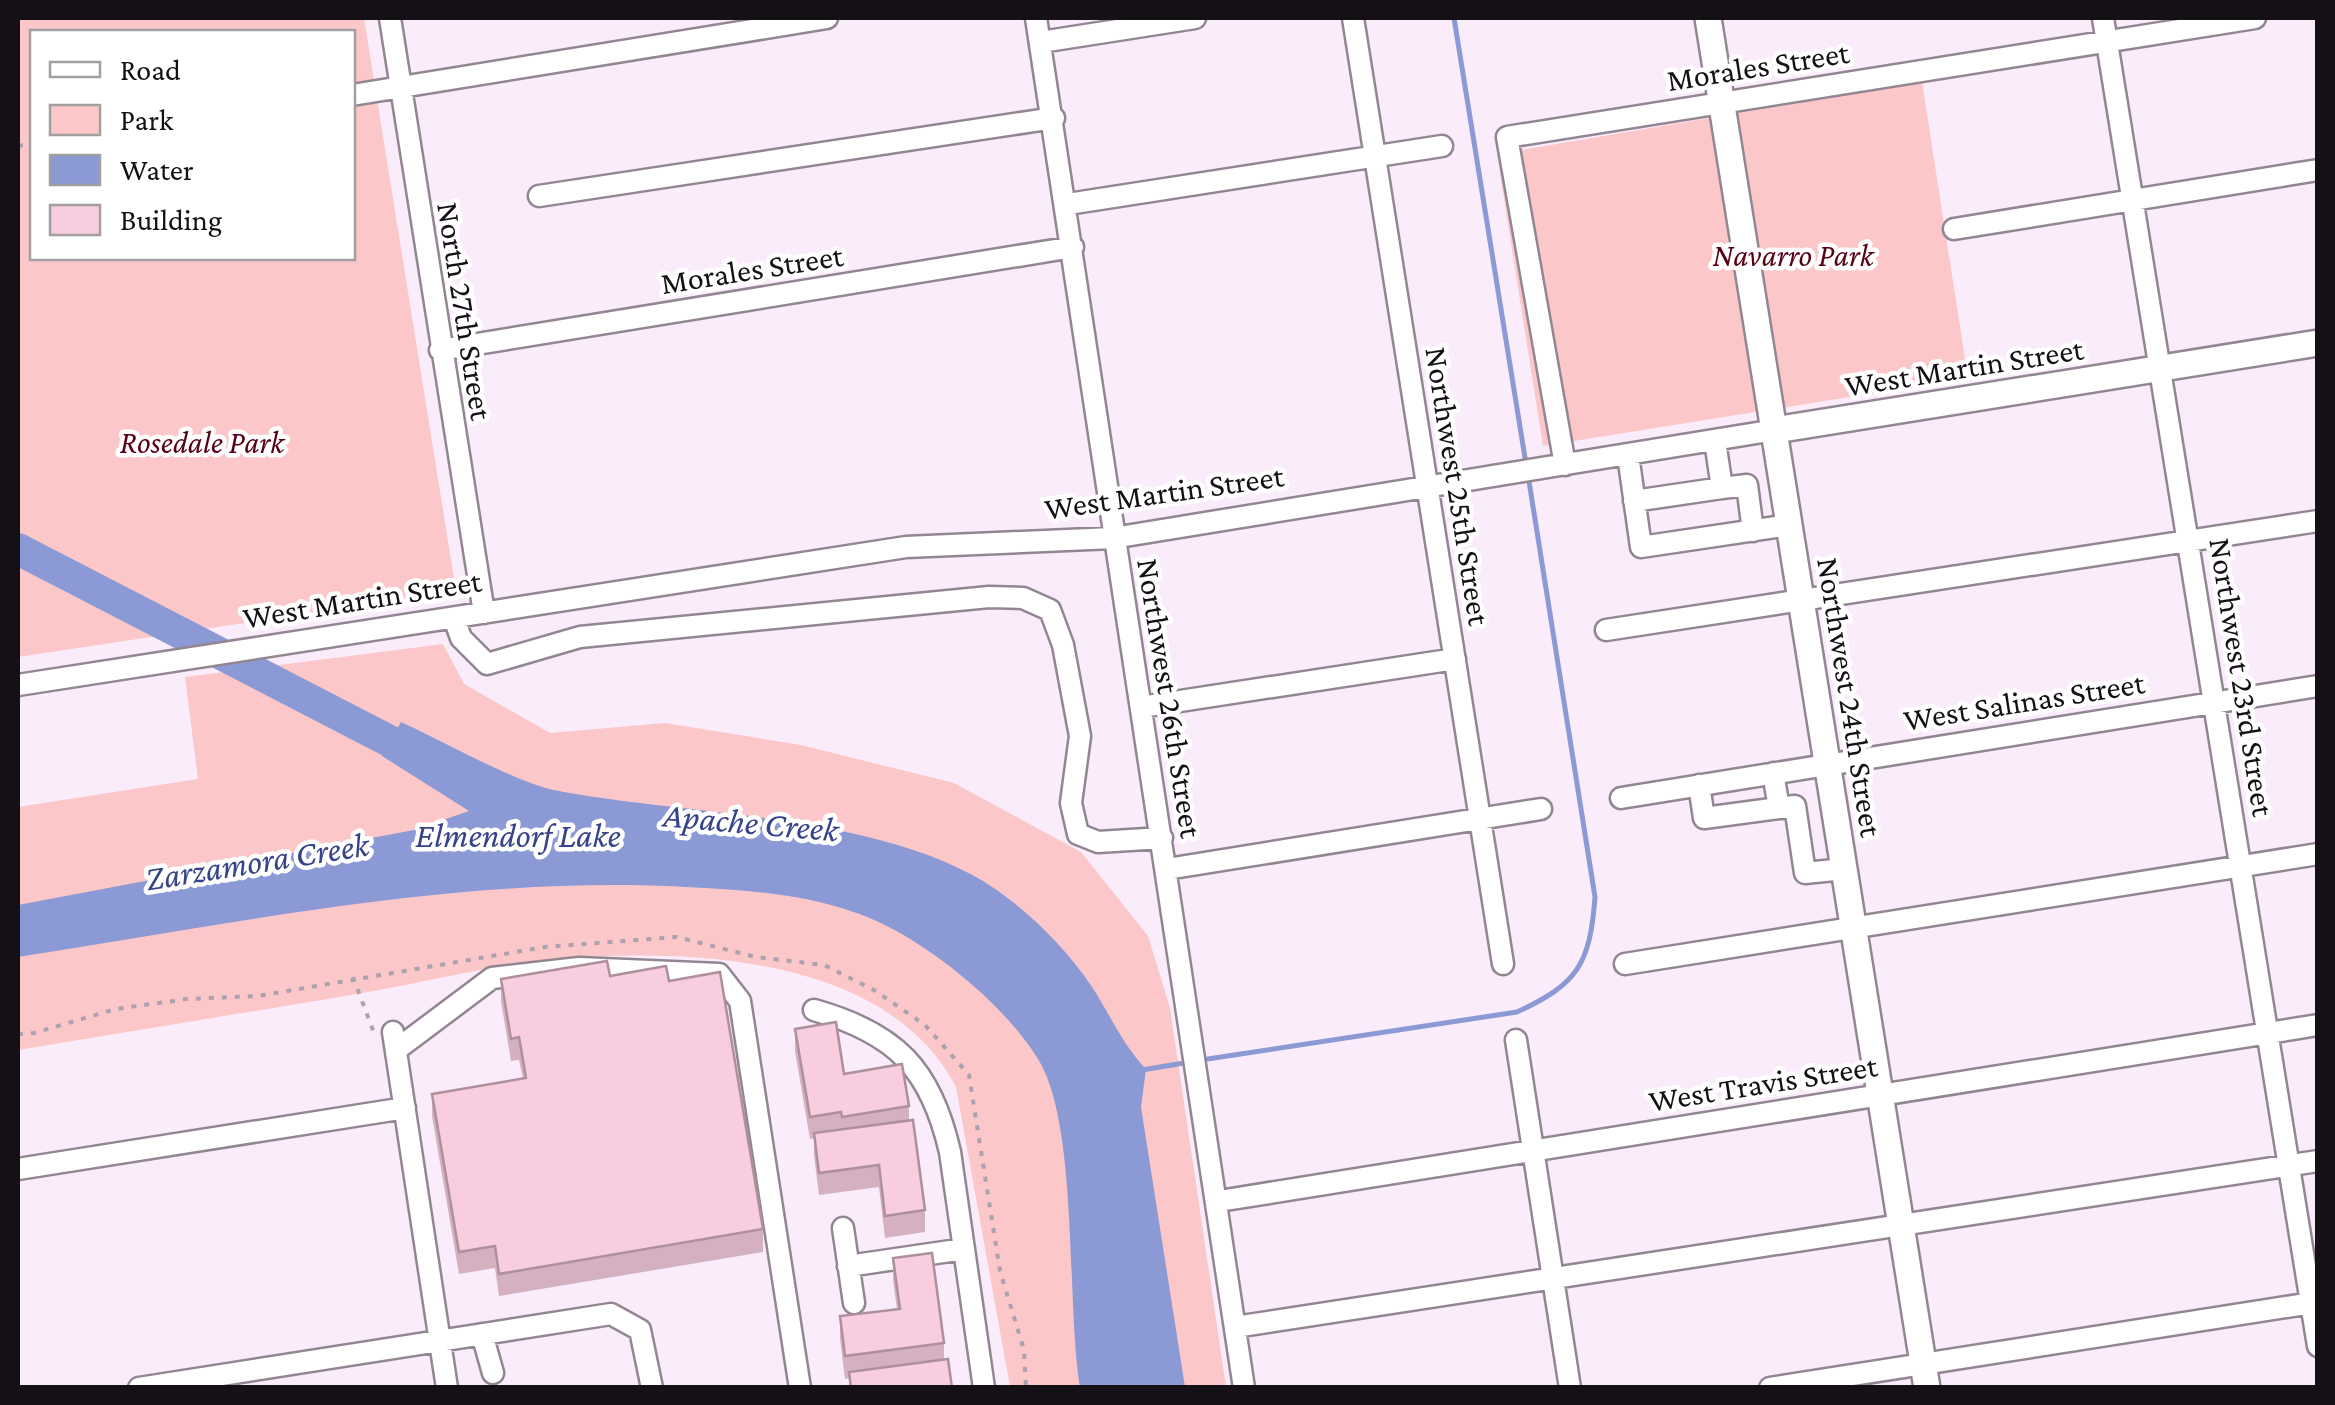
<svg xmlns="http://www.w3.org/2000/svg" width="2335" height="1405" viewBox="0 0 2335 1405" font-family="'Crimson Pro',serif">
  <rect width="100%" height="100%" fill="#faecfb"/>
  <!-- green -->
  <path fill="#fcc7c9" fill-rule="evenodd" d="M 18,18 L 364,18 L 456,591 L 18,657 ZM 32,32 L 352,32 L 352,258 L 32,258 Z
    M 1922,82 L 1968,378 L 1543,446 L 1497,154 Z
    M 443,644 L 464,684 L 550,733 L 665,723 L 801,745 L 954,783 L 1081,852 L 1148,936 L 1170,1008 L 1226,1387 L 1010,1387 L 956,1087 C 889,957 692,948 562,959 C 490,965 418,984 346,996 C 237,1014 127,1032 18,1050 L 18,807 L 198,779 L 185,677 Z"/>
  <!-- water -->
  <path fill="#8b9ad4" d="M 401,722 C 441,740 515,782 554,790 C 689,817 900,812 1009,899 C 1040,923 1070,954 1092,987 C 1111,1016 1122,1044 1146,1069 L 1141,1107 L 1185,1387 L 1080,1387 C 1066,1303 1079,1125 1038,1059 C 1004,1004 930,944 872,919 C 814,894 748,890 686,887 C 461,875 239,923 18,957 L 18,905 L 414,830 L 469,811 L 382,756 Z"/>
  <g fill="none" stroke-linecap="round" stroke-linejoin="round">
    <!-- stream -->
    <path stroke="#8b9ad4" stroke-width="5" d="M 1454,18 L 1526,464
      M 1201,1060 L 1517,1012 C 1578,984 1590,964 1595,897 L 1528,475
      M 1142,1070 L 1190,1062"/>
    <!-- river -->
    <path stroke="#8b9ad4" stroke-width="32" d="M 18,549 L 428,761"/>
    <defs>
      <path id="minor" d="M 390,18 L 484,613
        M 1036,18 L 1244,1388
        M 1353,18 L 1503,964
        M 2103,18 L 2318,1346
        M 1041,42 L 1195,18
        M 352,95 L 827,18
        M 539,196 L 1054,118
        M 1068,204 L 1442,146
        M 1954,229 L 2318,170
        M 440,350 L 1073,247
        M 1715,441 L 1722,488 L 1747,485 L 1753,531
        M 1628,455 L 1641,547 L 1790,525
        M 1565,465 L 1507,137 L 2255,18
        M 1634,501 L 1722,488
        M 454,618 L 461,638 L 487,664 L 580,637 L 989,597 L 1023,598 L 1050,610 L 1063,645 L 1080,736 L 1071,803 L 1078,834 L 1098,842 L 1162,838
        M 1606,630 L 2318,521
        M 18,685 L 906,547 L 1113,538 L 1775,430
        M 1141,707 L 1455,659
        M 1699,785 L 1704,818 L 1779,808 L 1773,773
        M 1621,798 L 2318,686
        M 1779,808 L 1795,806 L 1805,873 L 1844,869
        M 1167,869 L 1541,809
        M 1625,964 L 2318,854
        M 814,1010 C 896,1033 931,1069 950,1152 L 984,1388
        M 393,1032 L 447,1388
        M 1516,1040 L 1570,1388
        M 396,1050 L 492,978 L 579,968 L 719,974 L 740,1001 L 800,1388
        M 18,1169 L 405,1108
        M 1219,1201 L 2318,1025
        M 843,1228 L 854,1303
        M 848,1266 L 964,1249
        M 1235,1327 L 2318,1161
        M 482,1334 L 493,1373
        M 139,1388 L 611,1314 L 640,1330 L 652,1388
        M 1770,1388 L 2318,1302"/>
      <path id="major" d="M 1708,18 L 1927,1388
        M 1775,430 L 2318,343"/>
    </defs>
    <!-- minor casing -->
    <use href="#minor" stroke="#938693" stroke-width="25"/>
    <!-- major casing -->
    <use href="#major" stroke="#938693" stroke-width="30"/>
    <!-- path -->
    <path stroke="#aca1ac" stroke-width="4" stroke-dasharray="5 8" stroke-linecap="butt" d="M 18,146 L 32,144
      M 353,977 L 374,1033
      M 18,1034 L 34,1033 L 116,1009 L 187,999 L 258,996 L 545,947 L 677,937 L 756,957 L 824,965 L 874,990 L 925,1025 L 969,1075 L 1000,1271 L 1024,1350 L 1026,1388"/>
    <!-- minor -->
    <use href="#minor" stroke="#fff" stroke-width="20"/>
    <!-- major -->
    <use href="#major" stroke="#fff" stroke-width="25"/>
  </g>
  <!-- wall -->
  <path fill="#d4b0c0" d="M 610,976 L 669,981 L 763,1229 L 763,1252 L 499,1296 L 495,1268 L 459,1274 L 432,1116 L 432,1094 L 523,1079 L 519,1060 L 511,1061 L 501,1001 L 501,979 Z
    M 795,1029 L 844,1074 L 909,1106 L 909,1120 L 925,1210 L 925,1232 L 885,1238 L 879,1187 L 819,1195 L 814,1155 L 814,1138 L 810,1139 L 795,1051 Z
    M 893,1258 L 944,1343 L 944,1359 L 952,1388 L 849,1388 L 849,1378 L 845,1379 L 840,1338 L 840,1316 L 897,1309 L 893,1280 Z"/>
  <!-- building -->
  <path fill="#f7cddf" stroke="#ad909c" stroke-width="2.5" d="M 607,961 L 610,976 L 666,966 L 669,981 L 720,972 L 763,1229 L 499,1274 L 495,1246 L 459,1252 L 432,1094 L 526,1078 L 519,1037 L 511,1039 L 501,979 Z
    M 836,1022 L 844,1074 L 902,1064 L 909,1106 L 842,1117 L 841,1112 L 810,1117 L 795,1029 Z
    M 913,1120 L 925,1210 L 885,1216 L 879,1165 L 819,1173 L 814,1133 Z
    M 932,1253 L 944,1343 L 845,1356 L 840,1316 L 900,1309 L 893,1258 Z
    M 948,1359 L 952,1388 L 851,1388 L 849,1372 Z"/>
  <g text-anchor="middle" stroke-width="9" stroke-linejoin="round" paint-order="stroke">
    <!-- street labels -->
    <g font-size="32" fill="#151015" stroke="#fff">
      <text transform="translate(1758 66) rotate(-9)" y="11">Morales Street</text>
      <text transform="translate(752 269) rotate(-9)" y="11">Morales Street</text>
      <text transform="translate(465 311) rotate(81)" y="11">North 27th Street</text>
      <text transform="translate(1964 367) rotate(-9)" y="11">West Martin Street</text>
      <text transform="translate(1458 486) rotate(81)" y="11">Northwest 25th Street</text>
      <text transform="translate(1164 492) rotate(-8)" y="11">West Martin Street</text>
      <text transform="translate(362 599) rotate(-9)" y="11">West Martin Street</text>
      <text transform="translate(2242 677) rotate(81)" y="11">Northwest 23rd Street</text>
      <text transform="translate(1850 697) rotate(81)" y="11">Northwest 24th Street</text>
      <text transform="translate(1170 698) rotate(81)" y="11">Northwest 26th Street</text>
      <text transform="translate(2024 701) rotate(-9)" y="11">West Salinas Street</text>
      <text transform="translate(1763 1083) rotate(-9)" y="11">West Travis Street</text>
    </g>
    <!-- park labels -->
    <g font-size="32" font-style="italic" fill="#570016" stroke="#fff">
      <text x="1793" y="266">Navarro Park</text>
      <text x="202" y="453">Rosedale Park</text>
    </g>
    <!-- water labels -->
    <g font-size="35" font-style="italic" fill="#374389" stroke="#fff">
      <text transform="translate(751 822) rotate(5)" y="12">Apache Creek</text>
      <text x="518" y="847">Elmendorf Lake</text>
      <text transform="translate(257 861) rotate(-9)" y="12">Zarzamora Creek</text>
    </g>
  </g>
  <!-- border -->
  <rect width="2335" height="1405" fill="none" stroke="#151015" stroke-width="40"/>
  <!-- legend -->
  <rect x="30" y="30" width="325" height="230" fill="#ffffff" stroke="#a19fa1" stroke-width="2.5"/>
  <rect x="50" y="62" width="50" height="15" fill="#ffffff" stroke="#a19fa1" stroke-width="2.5"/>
  <text x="120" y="80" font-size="30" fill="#151015">Road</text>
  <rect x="50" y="105" width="50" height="30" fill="#fcc7c9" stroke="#a19fa1" stroke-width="2.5"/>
  <text x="120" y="130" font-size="30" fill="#151015">Park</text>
  <rect x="50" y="155" width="50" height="30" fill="#8b9ad4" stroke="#a19fa1" stroke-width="2.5"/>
  <text x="120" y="180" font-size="30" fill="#151015">Water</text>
  <rect x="50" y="205" width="50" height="30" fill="#f7cddf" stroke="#a19fa1" stroke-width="2.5"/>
  <text x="120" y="230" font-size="30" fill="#151015">Building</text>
</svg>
